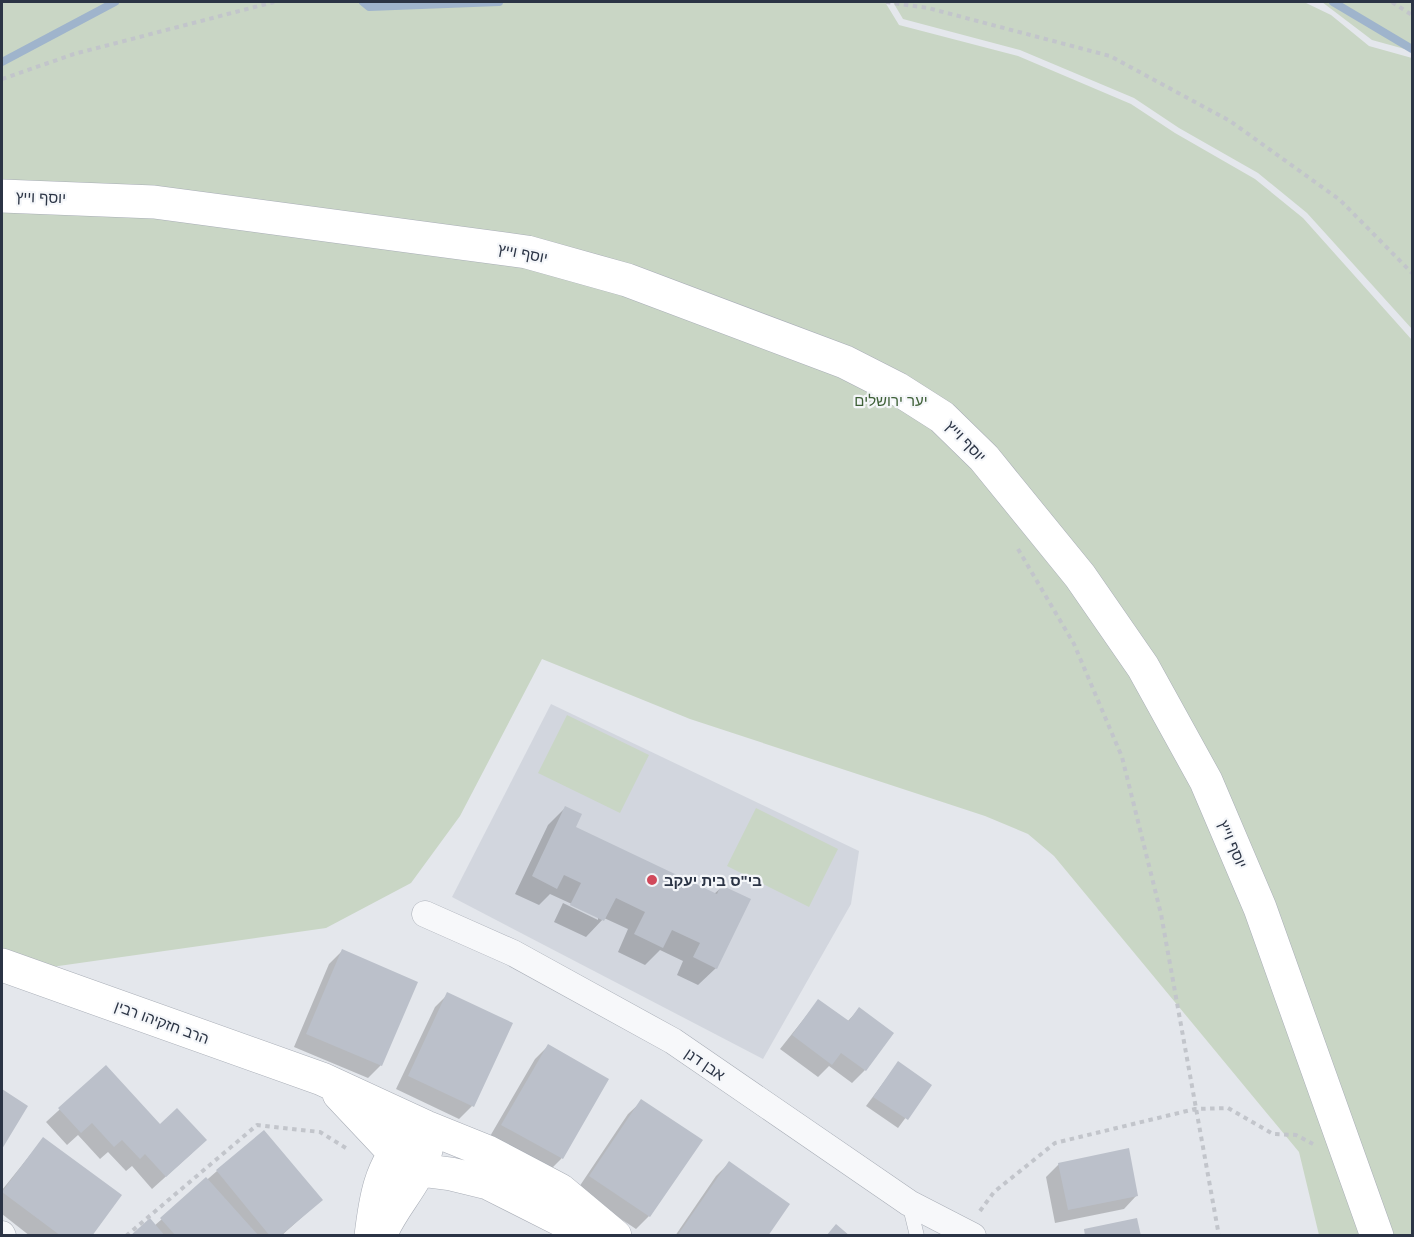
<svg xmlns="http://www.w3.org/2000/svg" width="1414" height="1237" font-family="Helvetica,Heebo,sans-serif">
	<rect width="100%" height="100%" fill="#e4e7ec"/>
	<path fill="#d2d6de" d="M551,704L859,851L851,904L763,1059L452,897Z"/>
	<path fill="#c9d6c5" d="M2,2H885L899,25L1018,56L1131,104L1175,133L1255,179L1303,218L1412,340V1235H1319L1299,1152L1054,856L1028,834L985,816L690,719L542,659L460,816L411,883L326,928L2,974Z
		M893,2H1304L1331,15L1369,46L1412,58V329L1307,213L1258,173L1179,128L1134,98L1020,50L903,19Z
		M1322,2H1412V51L1372,40Z
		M567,715L649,755L620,813L538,773Z
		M756,808L838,849L809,907L727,866Z"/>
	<path fill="#0003" d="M565,808L574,828L714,894L722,887L716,968L698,985L677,975L683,961L660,950L645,965L618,952L628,929L604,918L586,937L554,922L563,903L598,920V916L550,894L539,905L515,894L548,825Z
		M342,951L381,1065L368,1078L294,1047L329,964Z
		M448,994L472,1106L459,1119L396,1089L435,1007Z
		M818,1001L847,1022L859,1009L865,1070L852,1083L829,1066L818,1077L780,1049Z
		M548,1046L607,1079L561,1159L548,1172L489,1138L535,1059Z
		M898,1063L930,1085L898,1128L866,1106Z
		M106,1067L160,1126L192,1153L152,1189L132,1166L126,1171L108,1152L100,1159L78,1135L67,1145L46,1122Z
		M2,1091L26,1106L2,1147Z
		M642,1101L649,1216L636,1229L577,1190L628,1114Z
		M43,1139L90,1236H30L2,1214V1190Z
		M729,1163L766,1236H675L716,1176Z
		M1059,1164L1137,1195L1124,1209L1055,1223L1046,1177Z
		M217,1171L321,1200L281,1236H133L154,1226Z"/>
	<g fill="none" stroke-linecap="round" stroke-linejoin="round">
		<path stroke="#9fb4cc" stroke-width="8" d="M363,2L369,7L499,2
			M1333,2L1412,49
			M2,62L115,2"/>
	</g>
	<path fill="#bbc0ca" d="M565,806L582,814L576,827L717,894L721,885L751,899L717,969L693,957L700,943L672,930L663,948L634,934L645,912L616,898L604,921L570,905L581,883L564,875L557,889L532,876Z
		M342,949L418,982L382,1066L306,1034Z
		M447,992L513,1023L474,1107L408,1076Z
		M818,999L849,1021L859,1007L894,1033L866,1071L841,1053L832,1065L792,1035Z
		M548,1044L609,1079L563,1159L501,1125Z
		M898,1061L932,1085L908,1120L873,1097Z
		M106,1065L160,1124L177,1108L207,1140L166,1177L145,1154L140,1159L122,1140L114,1147L92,1123L81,1133L58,1108Z
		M2,1089L28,1106L2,1149Z
		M641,1099L703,1140L650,1217L589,1176Z
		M264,1130L323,1200L280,1236H270L216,1170Z
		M43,1137L122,1195L92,1236H61L2,1192Z
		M1129,1148L1138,1196L1068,1210L1058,1163Z
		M729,1161L790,1204L768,1236H677Z
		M206,1177L259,1236H176L160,1218Z
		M150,1218L165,1236H130Z
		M1137,1218L1141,1236H1085L1084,1229Z
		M836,1224L850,1236H826Z"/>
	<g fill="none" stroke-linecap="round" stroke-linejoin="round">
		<g stroke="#a9aeb7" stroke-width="15">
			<path id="lane" d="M909,1203L917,1236"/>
		</g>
		<g stroke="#a9aeb7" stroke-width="27">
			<path id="street" d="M425,914L513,953L673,1041L909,1203L973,1236
				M2,1234L3,1236"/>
		</g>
		<g stroke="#a9aeb7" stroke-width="34">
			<path id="secondary" d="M2,196L154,202L527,252L627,280L845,362L898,389L942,417L984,458L1080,576L1143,667L1206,781L1260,908L1377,1236
				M2,965L322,1079L426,1127L488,1152L560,1190L615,1236
				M339,1094L402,1161L420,1170L451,1174L488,1183L593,1236
				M371,1236C375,1202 380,1164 407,1140
				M380,1236C392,1205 419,1182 426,1150"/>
		</g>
		<path stroke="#c2c5cb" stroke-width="4" stroke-dasharray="4.5 4.5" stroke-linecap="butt" d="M886,2L928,8L1110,56L1230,121L1340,200L1412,273
			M1392,2L1412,15
			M2,79L74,54L274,2
			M1018,549L1074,644L1122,757L1161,914L1219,1236
			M980,1211L994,1192L1055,1143L1195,1109L1228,1108L1273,1134L1296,1135L1313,1144
			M126,1236L257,1125L320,1132L349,1150"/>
		<use href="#lane" stroke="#f7f8fa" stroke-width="14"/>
		<use href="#street" stroke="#f7f8fa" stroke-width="26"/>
		<use href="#secondary" stroke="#fff" stroke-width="33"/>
	</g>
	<circle fill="#d1495b" stroke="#f4f6f9" stroke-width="2" cx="652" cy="880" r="6"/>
	<g text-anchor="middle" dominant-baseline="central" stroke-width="4.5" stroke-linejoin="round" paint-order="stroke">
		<g font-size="15" fill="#2b3445" stroke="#f4f6f9">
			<text transform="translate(41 197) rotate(2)">יוסף וייץ</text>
			<text transform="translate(523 253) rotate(11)">יוסף וייץ</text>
			<text transform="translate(966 441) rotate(46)">יוסף וייץ</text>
			<text transform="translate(1233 844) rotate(67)">יוסף וייץ</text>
			<text transform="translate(162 1022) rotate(20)">הרב חזקיהו רבין</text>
			<text transform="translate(705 1064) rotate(34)">אבן דנן</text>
		</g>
		<g font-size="15" fill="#3f6138" stroke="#f4f6f9">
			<text x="891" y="400">יער ירושלים</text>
		</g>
		<g font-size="15" font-weight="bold" fill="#2b3445" stroke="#f4f6f9" text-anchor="start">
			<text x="664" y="880">בי"ס בית יעקב</text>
		</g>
	</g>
	<rect width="1414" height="1237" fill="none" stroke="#2b3445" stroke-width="6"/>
</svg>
